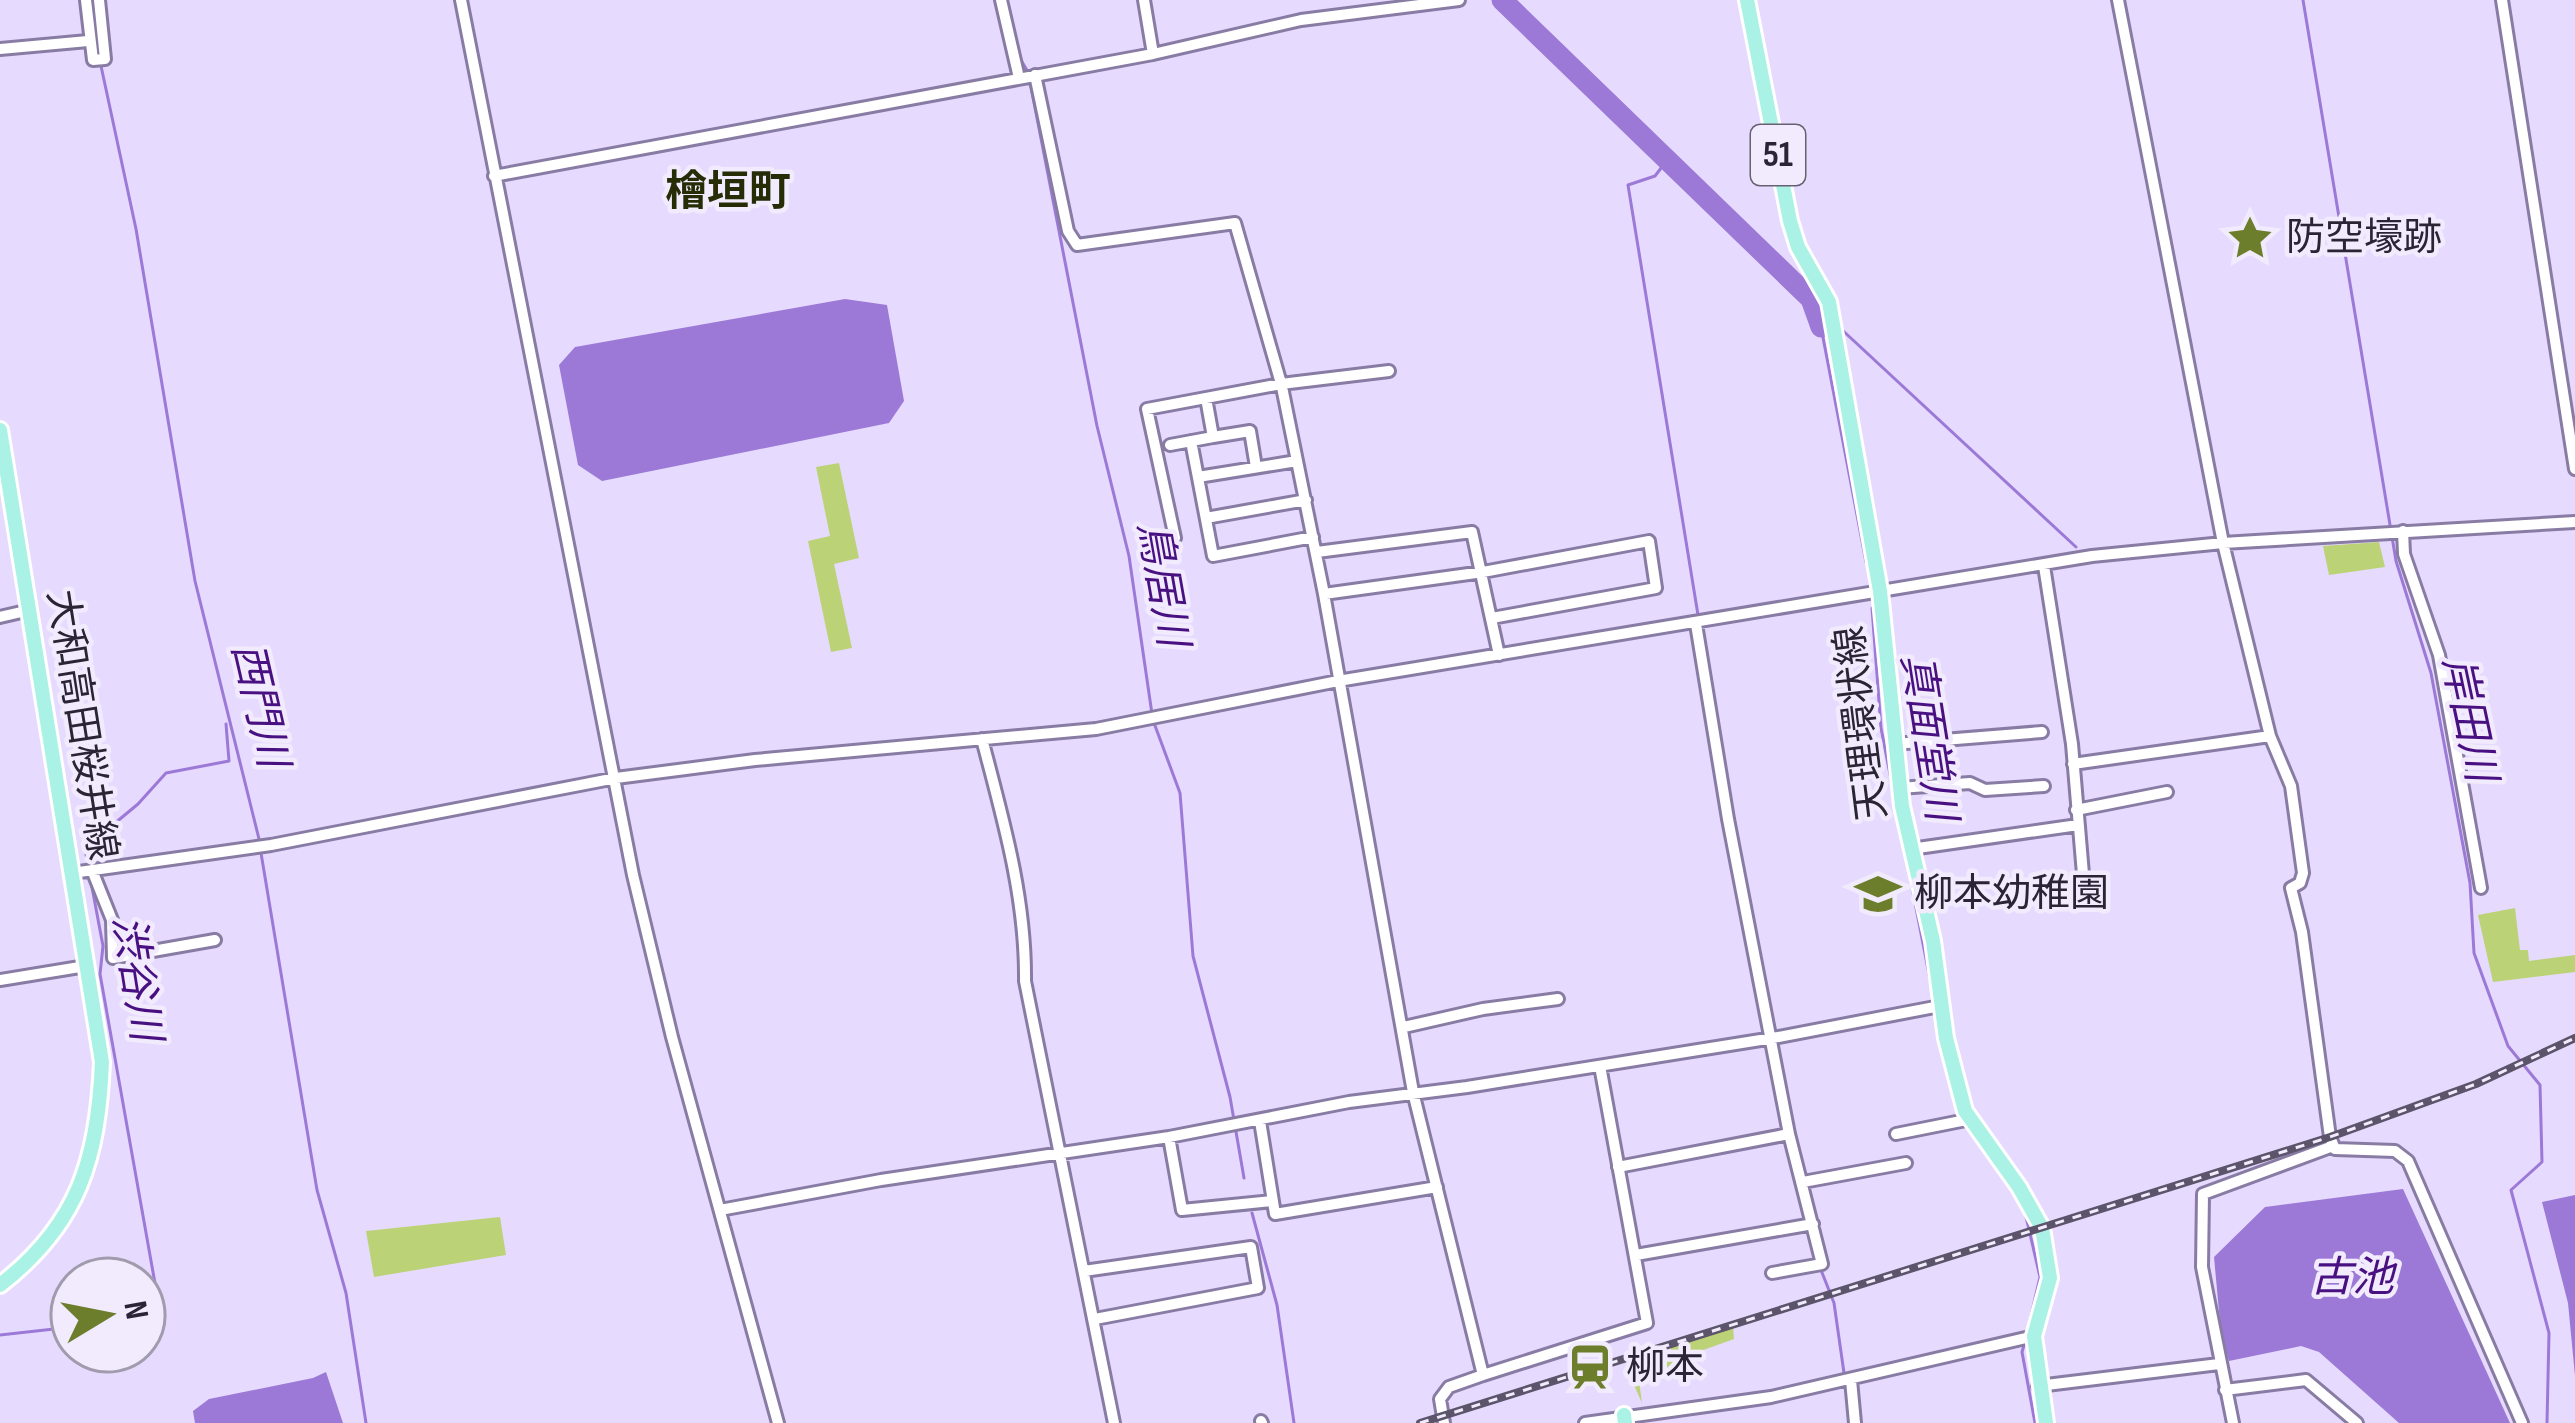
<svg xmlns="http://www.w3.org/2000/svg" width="2575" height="1423" font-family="'Sofia Sans Condensed','Noto Sans JP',sans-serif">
	<rect width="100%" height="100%" fill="#e6dbfe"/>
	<path fill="#bcd276" d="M839,463L859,558L834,564L852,648L831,652L808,541L830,536L816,467Z
		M2379,542L2385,567L2329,575L2323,546Z
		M2515,908L2520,950H2528L2529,961L2575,955V972L2493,982L2478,915Z
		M500,1217L506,1255L374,1277L366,1231Z
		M1733,1326L1734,1339L1681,1358L1659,1379L1657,1376L1639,1381L1642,1403L1630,1376L1652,1368L1649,1360L1672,1352L1670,1346Z"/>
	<path fill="#9c79d6" d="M845,299L887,305L904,401L889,423L602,481L578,465L559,365L575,347Z
		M2403,1189L2510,1423H2399L2319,1352L2301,1346L2229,1361L2221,1333L2214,1257L2265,1207Z
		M2575,1195V1376L2568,1303L2542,1202Z
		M326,1372L343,1423H195L193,1411L209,1399L313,1378Z"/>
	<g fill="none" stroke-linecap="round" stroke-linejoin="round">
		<path stroke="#9c79d6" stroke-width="3" d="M94,0L99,56
			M1007,0L1009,10
			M2303,0L2396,561L2431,673L2470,883L2474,953L2508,1046L2540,1085L2542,1162L2511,1190L2549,1333L2547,1423
			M1018,55L1028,72
			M101,66L136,229L195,581L260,843
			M1030,82L1097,426L1129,556L1152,714
			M1668,159L1655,176L1628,185L1698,615
			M1821,327L1866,562
			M1840,328L2076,547
			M1872,608L1881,728L1934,1000
			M1154,723L1180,793L1193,956L1230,1097L1244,1178
			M261,853L317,1190L346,1293L366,1423
			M88,867L85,848L138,804L166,773L229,761L226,724
			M91,882L103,946L100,974L161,1317L144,1319
			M1965,1125L2016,1195
			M2024,1208L2040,1277L2027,1333
			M1252,1213L1277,1305L1294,1423
			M1821,1270L1834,1303L1844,1373
			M0,1335L72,1327
			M2025,1342L2022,1352L2035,1423"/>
		<path stroke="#9c79d6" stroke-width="21" d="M1502,0L1811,299L1821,327"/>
		<g stroke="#897ca4" stroke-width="16">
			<path id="minor" d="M86,0L93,60L105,59L99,0
				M461,0L633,875L672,1037L778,1423
				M1001,0L1019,78
				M1144,0L1153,54
				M2118,0L2223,543L2270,736L2291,786L2303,873L2300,883L2291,888L2302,932L2330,1137L2335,1149L2395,1151L2408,1161L2522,1423
				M2502,0L2575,469
				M0,49L88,41
				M1035,75L1068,231L1077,245L1235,223L1282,387L1324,594L1413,1092L1483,1375L1449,1387L1440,1399L1444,1423
				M494,176L1153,54L1301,20L1459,0
				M1213,437L1250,431L1256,467
				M1191,441L1213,556L1313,537
				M1170,445L1213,437L1206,398
				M1198,477L1297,461
				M1206,518L1306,500
				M2403,531L2404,554L2439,655L2481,888
				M1175,538L1147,409L1281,384L1389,371
				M1317,552L1472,532L1499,655
				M2044,566L2072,744L2084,886
				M1324,594L1483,572L1649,541L1656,588L1492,618
				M0,617L30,610
				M1696,624L1728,819L1789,1134L1822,1264L1772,1273
				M982,739C1003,819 1026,898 1025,981L1114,1423
				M1894,744L2042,732
				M2073,764L2270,736
				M1899,788L1970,783L1985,790L2044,786
				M2076,810L2167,792
				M1911,849L2078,825
				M92,870L112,920L113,958L215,940
				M72,873L271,845L616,778L755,760L1096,729L1338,681L2092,556L2223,543L2575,522
				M0,980L86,966
				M1404,1027L1483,1009L1558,999
				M1260,1121L1275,1214L1437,1187
				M1896,1134L1971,1119
				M1169,1137L1182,1210L1273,1201
				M1618,1167L1789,1134
				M1803,1182L1906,1163
				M720,1210L881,1180L1169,1137L1349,1102L1467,1087L1773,1038L1940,1006
				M1636,1255L1813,1224
				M1084,1271L1251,1247L1258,1288L1095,1319
				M1483,1375L1647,1323L1600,1066
				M1851,1380L1855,1423
				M2038,1386L2219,1364
				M2225,1390L2306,1380L2357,1423
				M1261,1421L1262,1423
				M1585,1423L1771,1397L2034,1336
				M2233,1423L2202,1267L2203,1194L2333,1146"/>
		</g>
		<g stroke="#fff" stroke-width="20">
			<path id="major" d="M1747,0L1790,221L1798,247L1829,302L1880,591L1902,806L1933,941L1946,1038L1965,1111L2019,1187L2042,1228L2050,1278L2034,1336L2046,1423
				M0,430L102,1062C98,1158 79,1224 0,1285
				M1624,1415L1625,1423"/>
		</g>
		<use href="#minor" stroke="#fff" stroke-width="10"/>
		<use href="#major" stroke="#aaf2e5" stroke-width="14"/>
		<g stroke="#5c546a" stroke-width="8">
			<path id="rail" d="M1420,1423L2330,1137L2476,1084L2575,1038"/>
		</g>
		<use href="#rail" stroke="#f1ebfd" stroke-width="3" stroke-dasharray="9" stroke-linecap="butt"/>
	</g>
	<defs>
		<g id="sight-bare" transform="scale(3.6)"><path d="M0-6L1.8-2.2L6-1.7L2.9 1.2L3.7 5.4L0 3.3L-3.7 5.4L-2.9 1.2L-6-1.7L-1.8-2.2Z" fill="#6c7d2b" stroke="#f1ebfd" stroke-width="2.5" paint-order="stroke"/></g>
		<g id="school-bare" transform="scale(3.6)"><path d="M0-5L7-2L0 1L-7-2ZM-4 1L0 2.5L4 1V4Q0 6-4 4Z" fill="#6c7d2b" stroke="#f1ebfd" stroke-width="2.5" paint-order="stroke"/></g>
		<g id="station-bare" transform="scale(3.6)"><path d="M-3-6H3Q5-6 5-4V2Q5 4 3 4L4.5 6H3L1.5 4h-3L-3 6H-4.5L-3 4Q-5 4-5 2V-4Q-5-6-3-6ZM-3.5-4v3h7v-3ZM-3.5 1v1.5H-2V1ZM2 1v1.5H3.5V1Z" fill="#6c7d2b" stroke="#f1ebfd" stroke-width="2.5" paint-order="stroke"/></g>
	</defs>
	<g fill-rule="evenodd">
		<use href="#sight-bare" x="2250" y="238"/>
		<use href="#school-bare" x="1878" y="894"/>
		<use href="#station-bare" x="1590" y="1367"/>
	</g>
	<g text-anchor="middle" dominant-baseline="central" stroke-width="9" stroke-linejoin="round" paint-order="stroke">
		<rect fill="#f1ebfd" stroke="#666071" stroke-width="3" x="1751" y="125" width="54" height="60" rx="9"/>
		<g font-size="36" font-weight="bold" fill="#2a2435">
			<text x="1778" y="155">51</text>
		</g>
		<g font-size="39" fill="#2a2435" stroke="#f1ebfd" text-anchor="start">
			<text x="2286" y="238">防空壕跡</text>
			<text x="1914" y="894">柳本幼稚園</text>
			<text x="1626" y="1367">柳本</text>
		</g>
		<g font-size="39" fill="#2a2435" stroke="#f1ebfd">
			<text transform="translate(1862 723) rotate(-97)">天理環状線</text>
			<text transform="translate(81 725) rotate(81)">大和高田桜井線</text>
		</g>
		<g font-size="42" font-weight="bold" fill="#262d06" stroke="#f1ebfd">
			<text x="728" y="192">檜垣町</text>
		</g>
		<g font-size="42" font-style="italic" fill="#491082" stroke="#f1ebfd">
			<text transform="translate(1162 584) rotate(80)">鳥居川</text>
			<text transform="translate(259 705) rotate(77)">西門川</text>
			<text transform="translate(2468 719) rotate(78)">岸田川</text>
			<text transform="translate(1928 737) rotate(81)">真面堂川</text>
			<text transform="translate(136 978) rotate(81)">渋谷川</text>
			<text x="2352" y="1278">古池</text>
		</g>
	</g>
	<g transform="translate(108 1315) rotate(80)"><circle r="57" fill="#f1ebfd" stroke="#a19bad" stroke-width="3"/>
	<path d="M0-9L21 45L0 30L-21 45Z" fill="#6c7d2b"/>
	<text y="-18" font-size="33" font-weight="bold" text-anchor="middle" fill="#2a2435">N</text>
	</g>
</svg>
